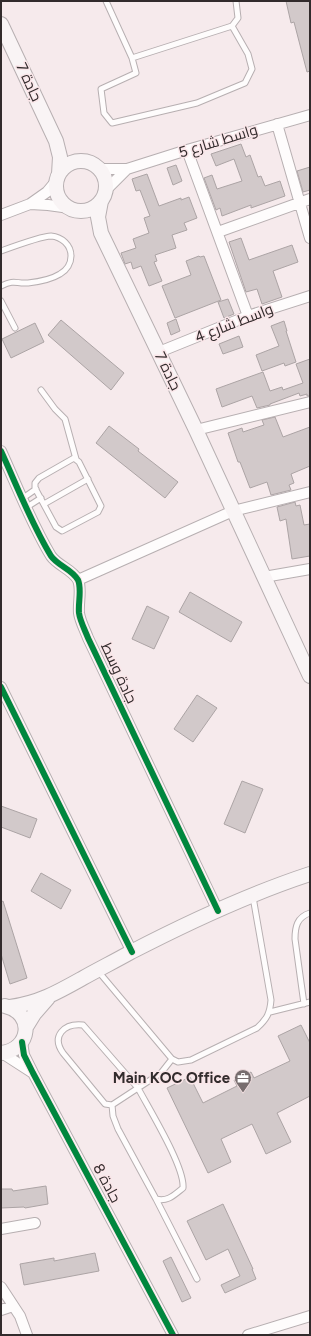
<svg xmlns="http://www.w3.org/2000/svg" width="311" height="1336" font-family="Figtree,Cairo,sans-serif">
	<rect width="100%" height="100%" fill="#f6eaec"/>
	<path fill="#d2c9ca" stroke="#aca4a5" d="M286,1H310V71L307,72L294,22L291,23Z
		M241,144L246,157L250,155L258,177L261,176L265,186L280,181L285,196L251,208V205L222,216L220,208L216,210L204,178L212,175L217,189L242,181L234,159L216,166L211,154Z
		M176,165L182,181L173,185L167,168Z
		M310,167V190L303,192L297,171Z
		M147,174L159,206L181,198V200L189,197L197,218L184,223L187,230L172,235L176,248L155,255L157,261L154,262L162,281L149,286L141,266L133,269L131,262L125,264L121,253L136,248L133,239L149,233L144,218L150,216L140,190L136,191L132,179Z
		M241,238L249,260L292,245L298,262L273,271L282,297L262,304L257,289L246,292L229,242Z
		M199,256L200,257L204,256L221,300L175,318L162,286L191,275L186,261Z
		M228,299L234,314L224,318L218,302Z
		M176,319L180,331L171,335L167,323Z
		M61,320L124,373L111,390L48,335Z
		M284,321L287,331H286L296,362L285,366L284,363L262,371L256,355L279,346L271,326Z
		M35,323L44,342L11,358L2,339Z
		M239,336L243,347L223,354L219,344Z
		M310,359V396H307V394L300,396L299,393L270,404V405L257,408L252,396L222,407L216,389L263,372L270,391L282,387L283,390L303,383L296,364Z
		M275,417L283,437L310,427V466L291,474L294,483L289,485L291,490L271,495L267,482L250,488L240,462H238L228,433L242,428L243,432L264,425L262,420Z
		M109,426L139,449L138,451L178,482L165,498L96,443Z
		M295,502L296,506L300,505L304,525L310,524V556L292,559L286,519L280,521L277,507Z
		M190,592L242,622L231,642L179,612Z
		M147,606L169,617L154,649L132,639Z
		M197,695L217,708L193,742L174,729Z
		M242,781L263,789L245,833L224,824Z
		M1,806L37,819L30,838L1,827Z
		M41,873L71,890L61,909L31,891Z
		M3,901L27,978L10,984L1,954V902Z
		M301,1025L310,1043V1096L277,1113L291,1142L266,1154L252,1124L221,1139L231,1162L208,1173L167,1088L190,1077L203,1103L237,1086L234,1080L251,1072L254,1078L290,1061L278,1036Z
		M46,1186L48,1204L25,1208L24,1207L1,1208V1189H12L13,1191Z
		M223,1204L253,1269H252L256,1279L225,1293L221,1285L240,1276L228,1249L206,1260L187,1221Z
		M95,1253L99,1271L24,1285L20,1264L54,1258V1261Z
		M171,1257L191,1298L182,1302L163,1261Z"/>
	<g fill="none" stroke-linecap="round" stroke-linejoin="round">
		<g stroke="#b7afb1" stroke-width="7">
			<path id="lane" d="M106,1L132,58L136,73L101,89L104,113L112,123L197,103L245,83L252,69L248,54L232,26
				M132,58L232,26L238,18L236,1
				M1,251C12,247 42,236 51,236C62,237 71,245 71,256C71,263 67,270 60,274C52,279 37,282 28,283C15,284 16,279 1,286
				M1,301L15,328
				M41,390L55,409L65,419L76,459
				M74,458L79,462L101,506L98,512L62,531L56,527L35,488V483L39,478Z
				M23,498L36,489
				M44,504L88,479
				M27,507L41,498
				M98,971L172,1059L178,1062L191,1060L257,1028C267,1019 270,1013 271,1000L253,897
				M304,1004L295,939C295,927 297,917 310,913
				M270,1012L310,1002
				M112,1105L113,1116L118,1129L156,1199C168,1202 174,1195 183,1188C185,1167 149,1109 138,1088L112,1105L105,1104L63,1053C51,1036 64,1023 83,1025L138,1088L161,1073L172,1059
				M156,1199L197,1279"/>
		</g>
		<g stroke="#b7afb1" stroke-width="12">
			<path id="street" d="M277,124L310,238
				M187,150L248,316
				M99,169H127L187,150L310,115
				M106,190L127,169
				M30,204L48,205L70,208
				M1,215L30,204L47,192L57,180
				M218,232L310,199
				M159,352L248,316L310,296
				M196,430L310,402
				M1,451C17,486 31,523 51,556C58,566 72,569 78,580C82,589 78,602 79,613C80,621 85,630 88,638L218,911
				M264,577L310,569
				M78,580L233,511L310,492
				M1,687L132,952
				M22,1042L24,1055L33,1073L173,1335
				M2,1053L33,1073
				M1,1229L35,1223
				M1,1287L20,1316L27,1335
				M1,1310L13,1306
				M248,1335L310,1316"/>
		</g>
		<g stroke="#b7afb1" stroke-width="16">
			<path id="secondary" d="M1,24L56,141L60,157L59,174
				M56 186a25 25 0 1 1 50 0a25 25 0 1 1-50 0Z
				M101,201L98,217L101,233L196,430L310,676
				M10,1007C39,1003 58,992 83,978C99,969 115,961 131,952C189,922 249,894 310,874
				M26,1027L34,1014L48,998
				M1,1053C31,1050 35,1013 5,1006"/>
		</g>
		<use href="#lane" stroke="#fefcfc" stroke-width="5"/>
		<use href="#street" stroke="#fefcfc" stroke-width="10"/>
		<use href="#secondary" stroke="#f9f4f5" stroke-width="14"/>
		<g stroke="#fae6e9" stroke-width="8">
			<path id="cycleway" d="M1,451C17,486 31,523 51,556C58,566 72,569 78,580C82,589 78,602 79,613C80,621 85,630 88,638L218,911
				M1,687L132,952
				M22,1042L24,1055L33,1073L173,1335"/>
		</g>
		<use href="#cycleway" stroke="#00873e" stroke-width="6"/>
	</g>
	<defs>
		<g id="office-pin" transform="scale(0.9)"><path d="M0 17L-7.5 6A9.5 9.5 0 1 1 7.5 6Z" fill="#776e6f" stroke="#fae6e9"/><path d="M-6-3h4V-5.5h4V-3h4V5H-6ZM-1-4.5V-3h2v-1.5ZM-6 0V1H6V0Z" fill="#fff"/></g>
	</defs>
	<g fill-rule="evenodd">
		<use href="#office-pin" x="243" y="1078"/>
	</g>
	<g text-anchor="middle" dominant-baseline="central" stroke-width="3" stroke-linejoin="round" paint-order="stroke">
		<g font-size="15" fill="#322b2c" stroke="#fae6e9">
			<text transform="translate(29 82) rotate(65)">جادة 7</text>
			<text transform="translate(218 141) rotate(-17)">واسط شارع 5</text>
			<text transform="translate(234 323) rotate(-21)">واسط شارع 4</text>
			<text transform="translate(168 371) rotate(64)">جادة 7</text>
			<text transform="translate(119 673) rotate(65)">جادة وسط</text>
			<text transform="translate(107 1183) rotate(62)">جادة 8</text>
		</g>
		<g font-size="15" font-weight="bold" fill="#322b2c" stroke="#fae6e9" text-anchor="end">
			<text x="230" y="1078">Main KOC Office</text>
		</g>
	</g>
	<rect width="311" height="1336" fill="none" stroke="#322b2c" stroke-width="4"/>
</svg>
